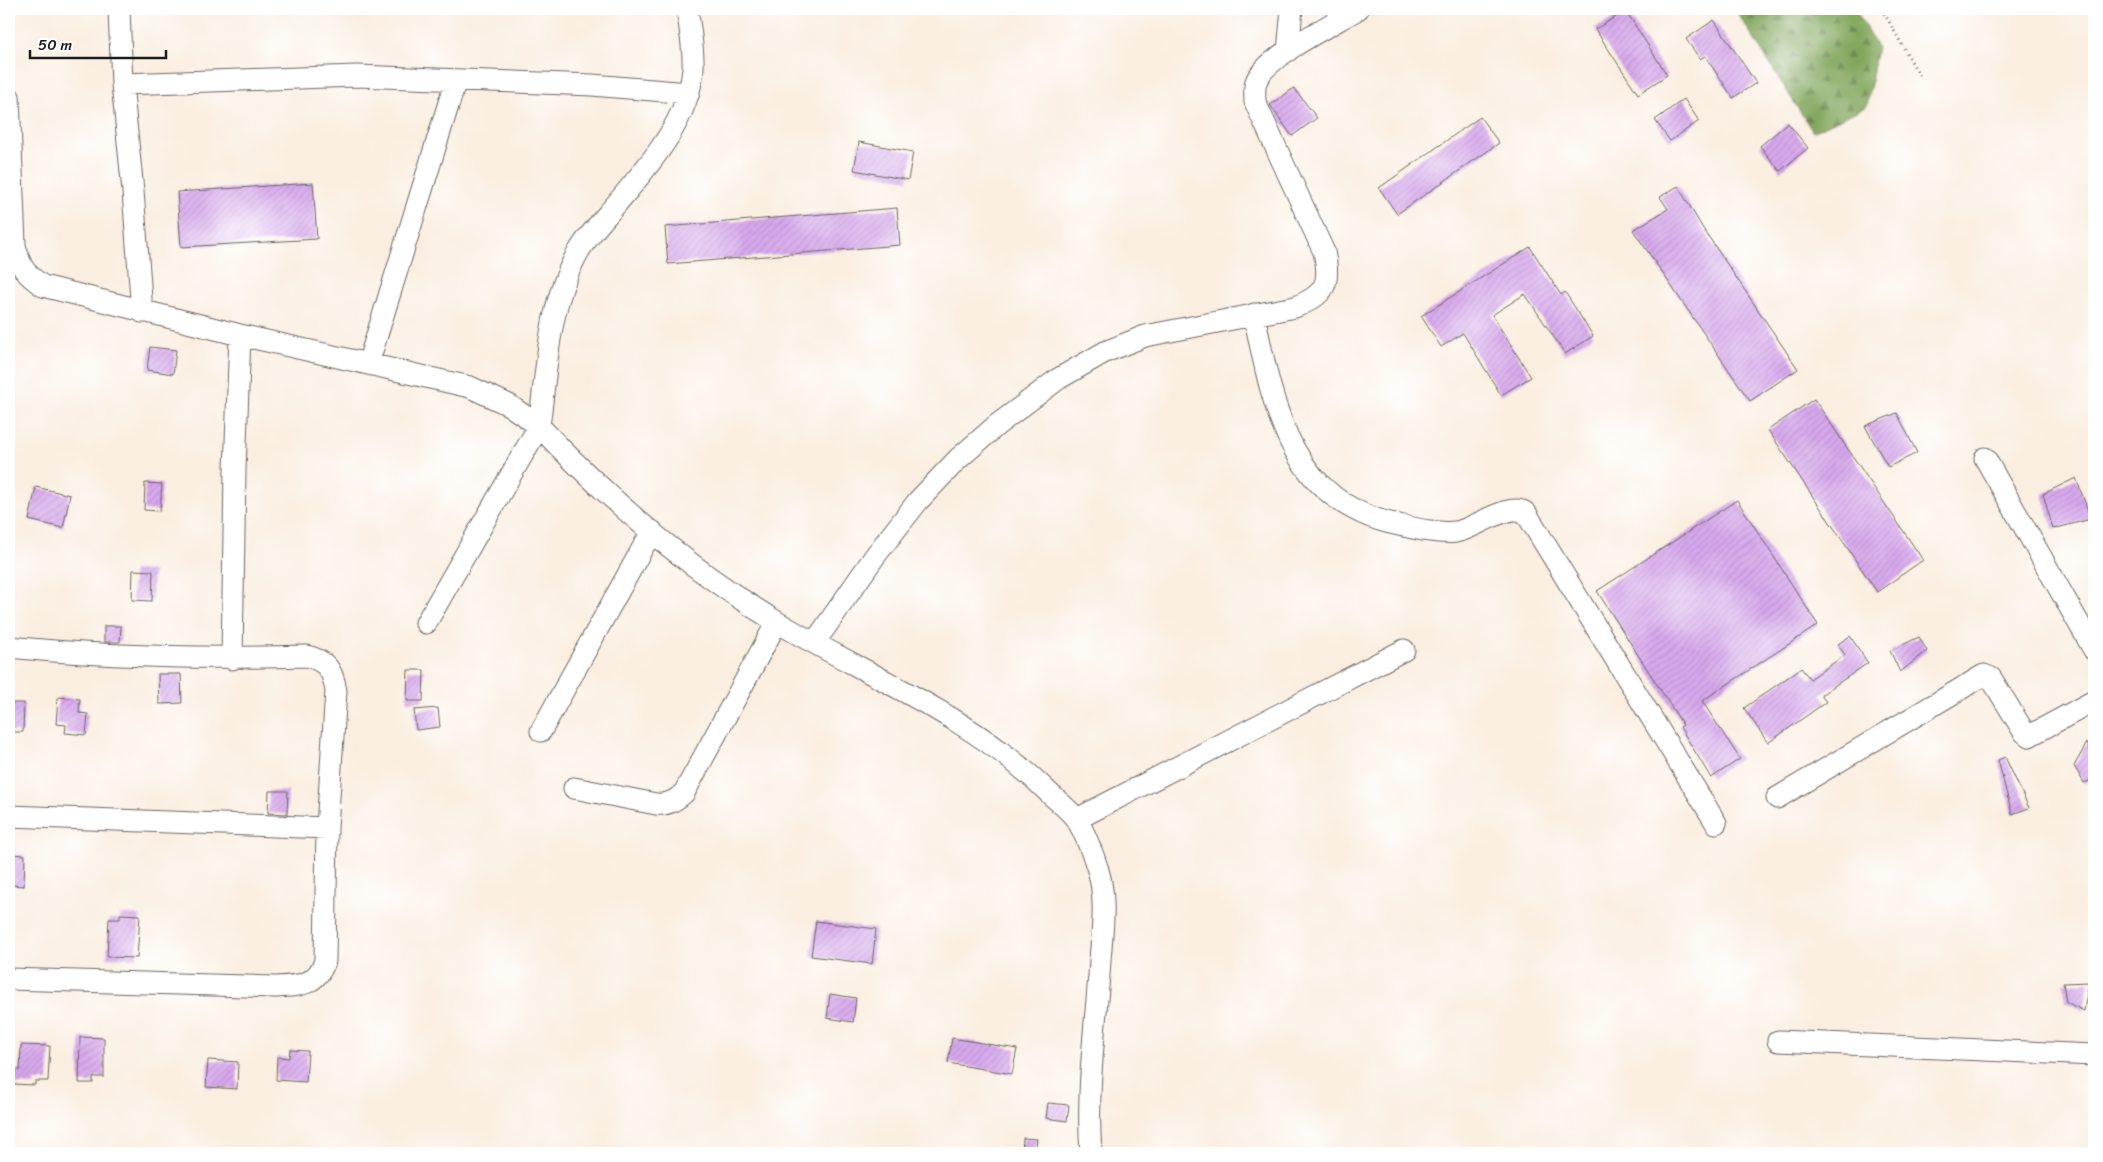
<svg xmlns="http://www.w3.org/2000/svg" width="2103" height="1162" font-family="Sriracha,sans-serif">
	<defs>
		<pattern id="forest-firs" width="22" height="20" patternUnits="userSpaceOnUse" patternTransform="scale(1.25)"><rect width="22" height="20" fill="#81a65c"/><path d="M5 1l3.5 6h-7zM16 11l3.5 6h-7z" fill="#69864b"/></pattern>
		<pattern id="building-hatch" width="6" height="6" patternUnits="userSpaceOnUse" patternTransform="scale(1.25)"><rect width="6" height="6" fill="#d7a8ed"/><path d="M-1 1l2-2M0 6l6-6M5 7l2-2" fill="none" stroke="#b890cb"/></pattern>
	</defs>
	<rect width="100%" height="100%" fill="#fff"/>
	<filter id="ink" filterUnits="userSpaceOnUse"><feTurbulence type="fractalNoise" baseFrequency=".02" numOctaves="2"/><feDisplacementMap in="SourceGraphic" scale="10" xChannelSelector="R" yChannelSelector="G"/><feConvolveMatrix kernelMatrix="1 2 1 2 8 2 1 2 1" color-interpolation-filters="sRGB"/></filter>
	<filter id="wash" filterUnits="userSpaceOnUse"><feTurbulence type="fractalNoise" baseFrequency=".0096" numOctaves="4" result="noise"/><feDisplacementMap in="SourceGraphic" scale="20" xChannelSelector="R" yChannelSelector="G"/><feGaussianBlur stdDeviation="1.12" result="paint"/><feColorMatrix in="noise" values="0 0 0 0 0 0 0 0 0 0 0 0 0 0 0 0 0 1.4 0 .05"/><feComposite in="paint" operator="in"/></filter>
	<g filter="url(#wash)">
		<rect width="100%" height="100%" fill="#faeee0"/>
		<path fill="url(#forest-firs)" stroke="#4e613c" d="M1735,9H1855L1877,47L1867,106L1813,132Z"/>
		<g id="blocks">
			<path fill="url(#building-hatch)" d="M1626,11L1667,75L1638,94L1595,29Z
				M1714,20L1756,83L1733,98L1705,56L1700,59L1686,39Z
				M1294,88L1317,118L1292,136L1270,105Z
				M1684,99L1699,121L1670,141L1655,120Z
				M1480,117L1499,143L1397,214L1379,188Z
				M1788,123L1808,148L1780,171L1760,146Z
				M859,142L913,152L908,180L854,170Z
				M313,183L317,239L181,247L177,192Z
				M1678,186L1702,227L1798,369L1750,401L1633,230L1668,209L1660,197Z
				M897,208L900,245L668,264L665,227Z
				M1530,247L1561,295L1565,292L1593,336L1565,354L1525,294L1492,315L1531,377L1501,395L1463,333L1441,347L1421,316Z
				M150,347L176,350L173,374L147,370Z
				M1814,399L1923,560L1877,592L1768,430Z
				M1897,413L1917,453L1888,467L1865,426Z
				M2076,478L2091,519L2053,529L2043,494Z
				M145,483L162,484L160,511L144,510Z
				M36,487L70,495L63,528L29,520Z
				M1737,500L1818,625L1702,701L1740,759L1711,778L1680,727L1683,725L1597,591Z
				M133,570L153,571L152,601L132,600Z
				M104,626H121L120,642H104Z
				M1850,636L1868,663L1821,695L1826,702L1768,743L1744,708L1801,668L1810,679L1845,655L1838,644Z
				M1919,637L1927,651L1900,672L1890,651Z
				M408,670H424L423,701H407Z
				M158,674H181L182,703L159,704Z
				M58,697L80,699L79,713L88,714L86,735L65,733L66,725L56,724Z
				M9,703H24L23,732H9Z
				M438,708L440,727L416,730L414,710Z
				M2087,743L2094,762V779L2084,783L2074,766Z
				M2005,757L2029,808L2012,814L1998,760Z
				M269,791H288L287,814L268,813Z
				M9,854L25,855L24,886L9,885Z
				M120,914L140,915L137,958L107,957L109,919H120Z
				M816,921L876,929L872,964L811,956Z
				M2089,982L2084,1011L2066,1002L2063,983Z
				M830,994L856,998L853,1022L827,1018Z
				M80,1037L104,1038V1077H93V1083H79Z
				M952,1038L1017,1049L1012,1074L948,1063Z
				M21,1045L50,1046L48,1081H35V1085L12,1084L13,1070H20Z
				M290,1050L308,1051L306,1082L276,1080L277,1057L289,1058Z
				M208,1060L238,1062L237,1089L206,1087Z
				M1048,1103L1069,1105L1067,1121L1046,1118Z
				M1023,1138L1037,1139L1035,1153H1022Z"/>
		</g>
	</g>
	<g filter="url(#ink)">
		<use href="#blocks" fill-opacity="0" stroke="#6a6661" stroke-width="1"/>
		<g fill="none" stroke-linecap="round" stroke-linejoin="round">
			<g stroke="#6a6661" stroke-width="23">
				<path id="street" d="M119,9L122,84
					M687,9C690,28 694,50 693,69C688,124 646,168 613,208C600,223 585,239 576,256C548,307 547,369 539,426C609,500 689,569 777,622C868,676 971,716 1047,791C1056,800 1069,809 1076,819C1084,830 1094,857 1098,870C1107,900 1102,931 1100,961C1096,1025 1086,1089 1091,1153
					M1288,51L1292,9
					M9,97L15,245C20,267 24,273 43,286L240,335L235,470L232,659
					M142,312L133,191L122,84L357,76L592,85L689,93
					M1254,314C1273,408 1290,503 1399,525C1417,529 1438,534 1456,532C1475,529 1509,501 1526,513L1716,823
					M240,335L470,387L509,405L539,426L426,623
					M368,364L456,80
					M1985,458L2094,650
					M815,642L875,556L918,501L958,459L997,425L1058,379L1105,352L1145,336L1295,307C1326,295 1331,283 1324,252L1255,102C1255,93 1253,84 1259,76C1274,53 1333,24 1358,9
					M9,647C108,657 207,659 307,656C327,661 333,671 336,691L327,828L325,961C316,986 299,986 275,987L9,979
					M541,731L652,531
					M574,788L656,804C668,805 675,801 684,793L777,622
					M1777,798L1984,675L1991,678L2024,732L2029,736L2094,701
					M9,816L327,828
					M1077,819L1404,650
					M1778,1041L2094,1055"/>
			</g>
			<path stroke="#6a6661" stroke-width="3" stroke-dasharray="1 4" stroke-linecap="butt" d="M1882,9L1919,75"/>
			<use href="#street" stroke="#fff" stroke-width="21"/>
		</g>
	</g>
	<rect width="2103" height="1162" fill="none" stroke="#fff" stroke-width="30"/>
	<path d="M30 50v8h136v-8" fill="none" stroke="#1c1c1c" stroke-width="2.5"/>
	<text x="38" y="50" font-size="15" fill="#1c1c1c" stroke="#ffffff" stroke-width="4" paint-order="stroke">50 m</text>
</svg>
